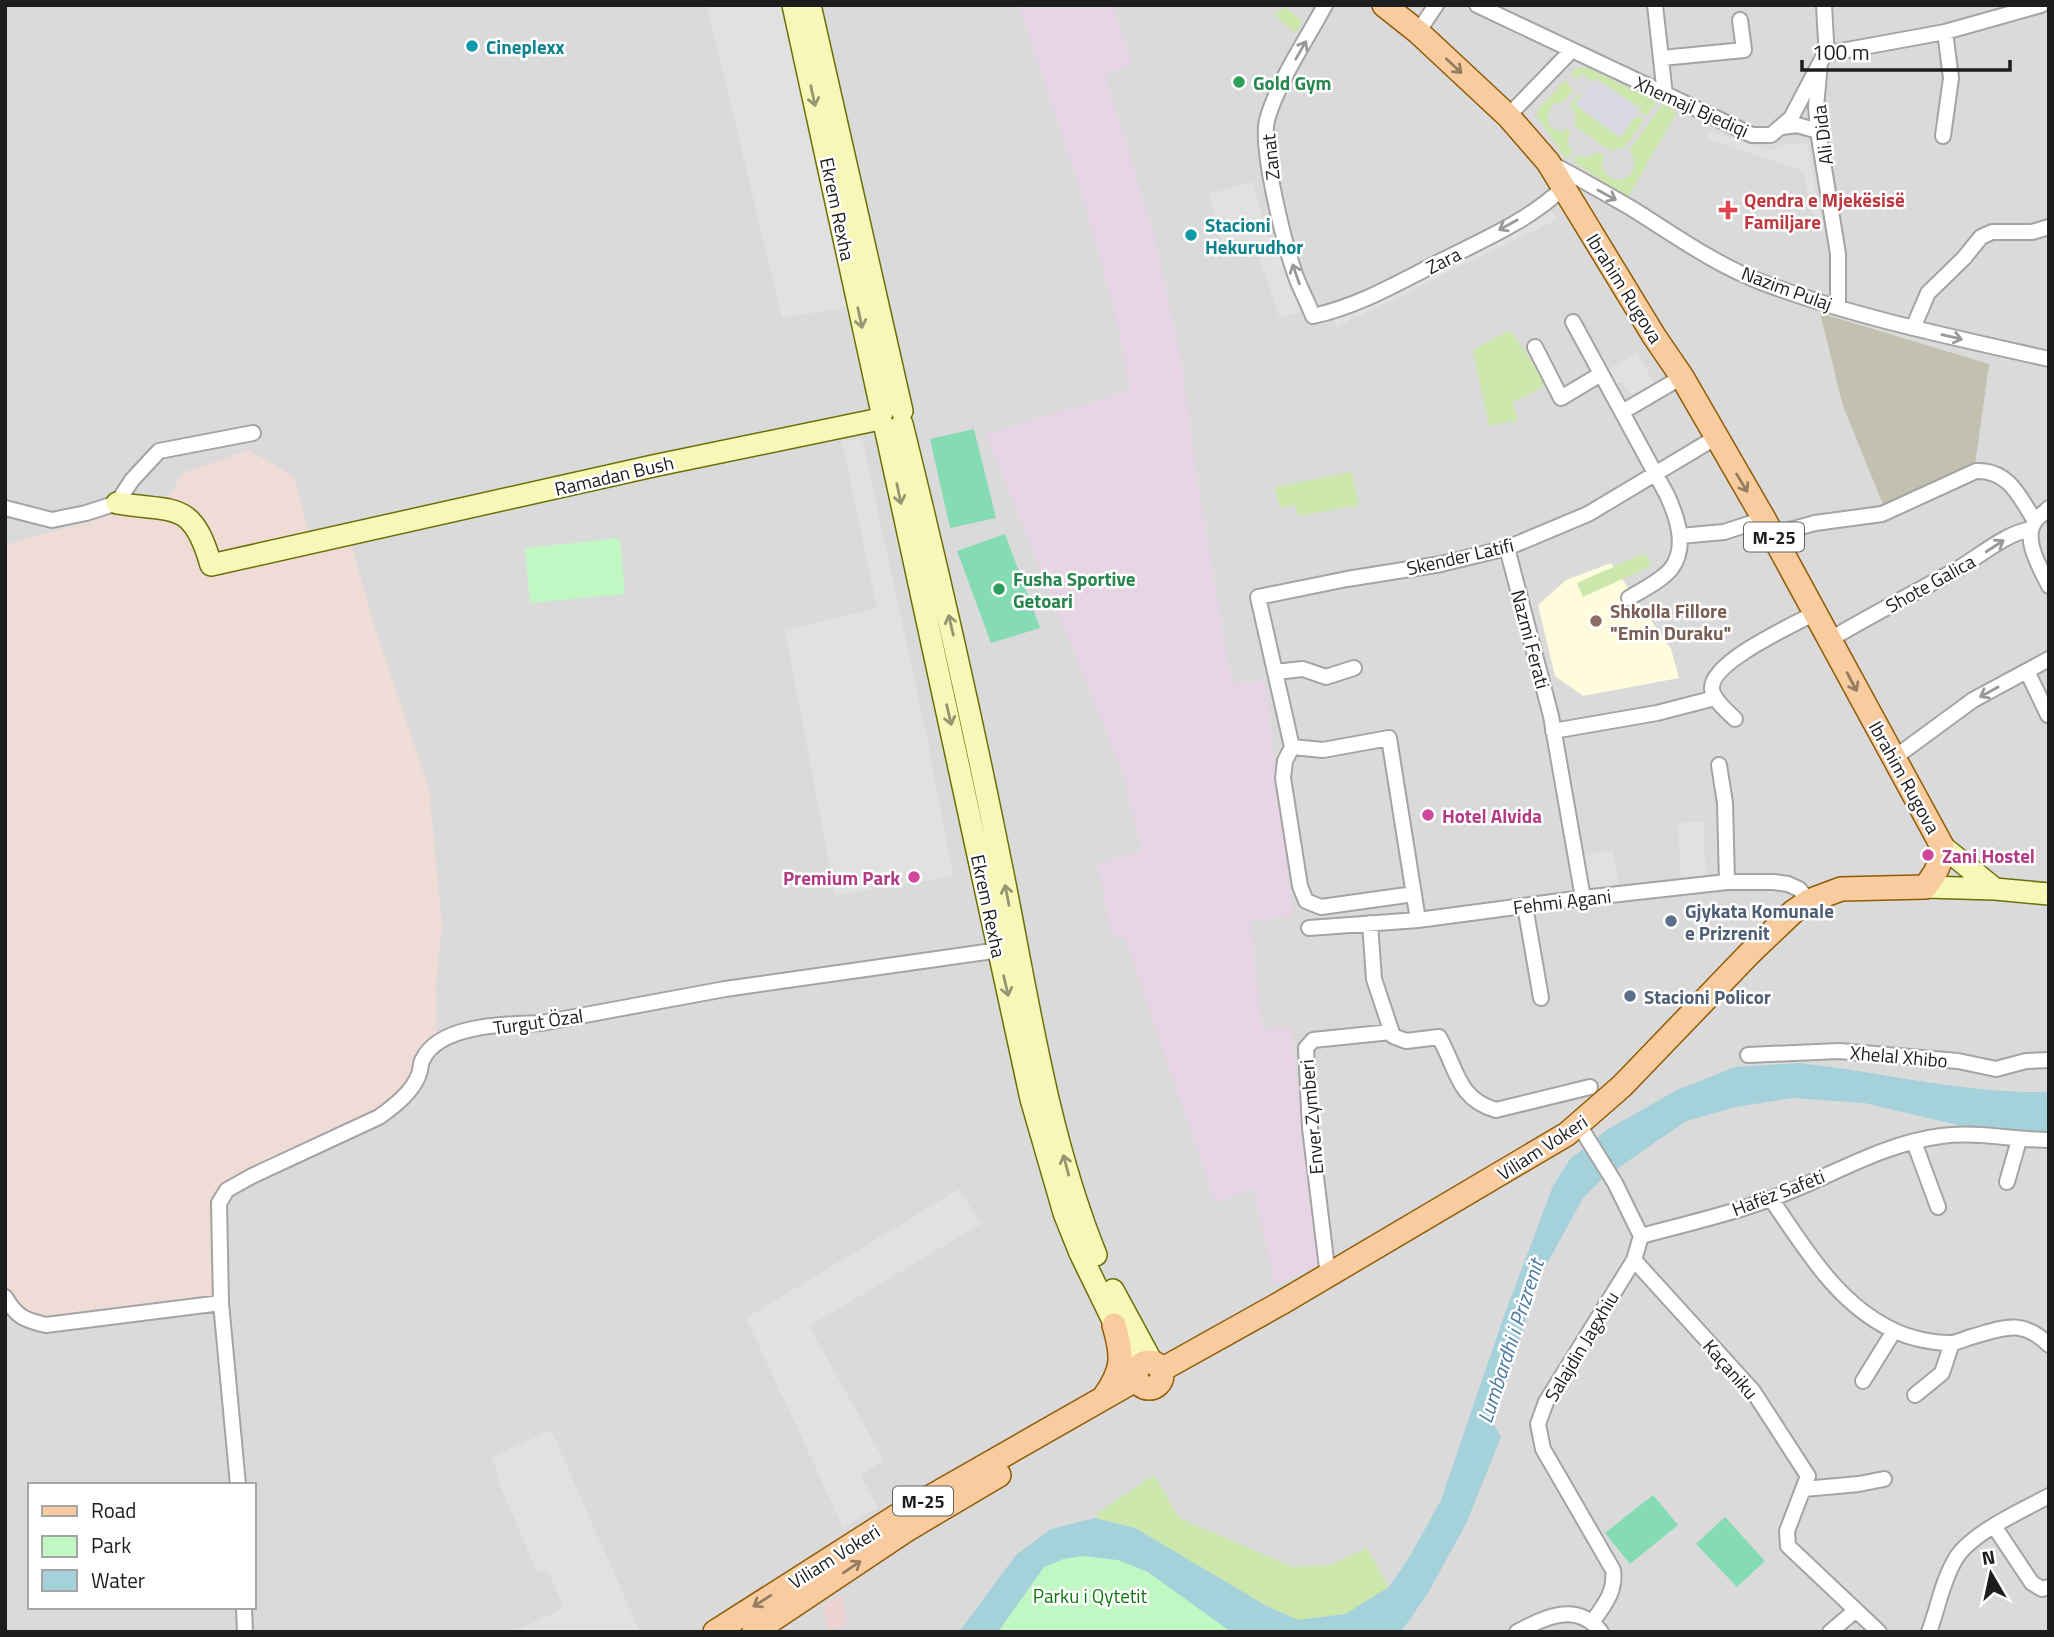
<svg xmlns="http://www.w3.org/2000/svg" width="2054" height="1637" font-family="'Titillium Web',sans-serif">
	<rect width="100%" height="100%" fill="#eeeae3"/>
	<path fill="#dbdada" fill-rule="evenodd" d="M5,5H2049V1632H5ZM30,1485H254V1607H30Z"/>
	<path fill="#efd3d3" d="M842,1595L847,1625L828,1632L823,1605Z"/>
	<path fill="#e7d5e5" d="M1018,5H1112L1133,64L1105,75L1153,231L1180,353L1197,479L1232,684L1265,681L1293,915L1250,922L1262,1029L1291,1027L1319,1264L1275,1286L1254,1189L1215,1203L1125,937H1112L1098,863L1142,852L1124,776L986,434L1130,391L1115,311L1079,184Z"/>
	<path fill="#fefcdd" d="M1611,563L1671,649L1679,678L1583,696L1555,676L1538,605L1566,580Z"/>
	<path fill="#f0dcd7" d="M249,450L295,478L311,543L349,535L371,616L429,789L442,926L436,984L437,1042L394,1106L227,1190L221,1303L46,1325L5,1297V545L140,507L169,496L183,473Z"/>
	<path fill="#c2c1af" d="M1820,313L1989,364L1975,465L1884,507L1843,406Z"/>
	<path fill="#cbe7ab" d="M1285,7L1302,21L1296,33L1274,15Z
		M1583,67L1588,68L1657,102L1647,115L1639,112L1642,109L1596,78L1592,81L1582,74L1577,79L1570,74L1576,68Z
		M1565,80L1573,91L1564,101L1553,104C1542,117 1549,137 1568,129L1570,132L1567,144L1572,153L1566,159L1535,113Z
		M1580,93L1582,94L1575,105L1620,138L1637,116L1644,120L1624,148L1609,150L1574,125L1576,114L1570,105Z
		M1663,104L1677,112L1628,197L1572,161L1576,156L1587,157L1598,152L1604,156L1602,166C1613,195 1647,173 1629,150Z
		M1510,330L1547,385L1512,403L1518,420L1489,426L1473,350Z
		M1352,472L1359,505L1298,516L1295,505L1280,508L1275,487Z
		M1645,553L1651,566L1583,597L1577,583Z
		M1154,1475L1179,1518L1293,1567L1330,1565L1367,1548L1389,1587L1345,1614L1298,1620L1265,1605L1135,1528L1095,1518L1100,1511Z"/>
	<path fill="#c1f7c3" d="M620,538L625,594L530,603L525,548Z
		M1083,1556C1095,1557 1109,1557 1121,1561C1162,1575 1198,1605 1231,1632H998L1044,1567L1063,1559Z"/>
	<path fill="#84dbb4" d="M974,429L996,518L950,528L930,439Z
		M1005,534L1040,628L991,643L957,551Z
		M1653,1495L1678,1525L1630,1564L1605,1533Z
		M1725,1517L1765,1561L1737,1587L1696,1544Z"/>
	<path fill="#e1e1e1" d="M707,5H781L850,307L782,318Z
		M1711,130L1769,151L1789,143L1807,144L1821,219L1814,220L1803,171L1705,138Z
		M1253,182L1269,241L1225,253L1209,194Z
		M1551,210L1556,220L1336,327L1333,317Z
		M1278,247L1300,312L1280,318L1259,259Z
		M1637,353L1655,384L1632,397L1622,381L1612,386L1604,372Z
		M862,438L926,733L953,876L835,895L785,630L877,608L842,442Z
		M1703,822L1706,877L1681,879L1678,823Z
		M1613,850L1619,891L1585,896L1579,855Z
		M959,1189L981,1224L809,1326L884,1460L860,1475L878,1507L843,1527L746,1318Z
		M551,1430L640,1632H512L564,1608L547,1569L538,1573L498,1481L500,1479L491,1457Z"/>
	<path fill="#d8d8e4" d="M1595,81L1639,110L1620,135L1577,104Z"/>
	<path fill="#a5d1da" d="M1799,1063C1882,1072 1965,1094 2049,1092V1133H1992L1864,1103L1792,1098L1736,1107L1686,1121L1601,1180L1583,1198L1537,1282L1511,1371L1492,1421L1501,1437L1466,1524L1428,1593L1401,1632H1231L1148,1572L1118,1560L1083,1556L1063,1559L1044,1567L998,1632H959L1016,1555L1051,1529L1095,1518L1135,1528L1265,1605L1298,1620L1345,1614L1389,1587L1410,1556L1441,1500L1505,1313L1553,1186L1570,1159L1608,1129L1677,1090L1735,1067Z"/>
	<g fill="none" stroke-linecap="round" stroke-linejoin="round">
		<g stroke="#a4a4a4" stroke-width="18">
			<path id="street" d="M1325,5C1306,41 1278,81 1267,120C1260,149 1285,246 1296,277C1301,290 1308,303 1313,316C1359,306 1400,282 1441,261C1483,240 1530,220 1564,187
				M1477,5L1752,135H1771L1791,118L1820,63
				M1655,5L1665,95
				M1824,5L1826,41L1825,54L1820,63L1816,107L1818,131L1838,254V307
				M1418,32L1436,5
				M1825,54L1945,32L2041,5
				M1662,58L1744,50L1740,20
				M1508,116L1572,50
				M1782,127L1797,125L1818,131
				M1943,136L1951,78L1945,32
				M1552,164C1579,178 1605,193 1631,208C1673,234 1714,264 1761,282C1853,317 1952,337 2049,359
				M1573,322L1667,495C1677,517 1688,547 1671,569C1661,581 1642,590 1629,598
				M1913,328L1928,293L1964,258L1981,237L1992,232H2032L2049,227
				M1535,347L1561,398L1601,374
				M1622,412L1682,377
				M5,508L52,520L86,513L117,503L132,480L159,451L253,433
				M2049,508C2045,512 2039,516 2036,520C2021,538 2041,569 2049,586
				M1772,535L1815,523L1882,514L1976,471C2009,470 2019,496 2035,521
				M1680,536L1724,532L1764,519
				M1507,548L1551,716L1583,898
				M1829,640C1871,615 1914,593 1956,570C1980,556 2004,534 2031,529
				M2027,671L2048,715
				M1275,672L1303,669L1326,677L1354,668
				M1735,719C1727,711 1713,700 1712,689C1710,662 1793,625 1815,613
				M1553,731L1657,713L1715,698
				M1292,747L1285,761L1283,778L1300,886L1306,901L1321,907L1414,894
				M1894,758L1973,700L2049,659
				M1719,765L1725,803L1727,882
				M1525,906L1541,998
				M1418,920L1389,738L1323,750L1292,747L1258,597L1347,579L1441,564L1507,548L1588,514L1715,438
				M1370,923L1374,979L1393,1036L1406,1041L1439,1037C1457,1068 1457,1099 1496,1110L1590,1087
				M1309,928L1418,920L1583,898L1727,882H1774L1788,884L1799,889L1809,901
				M1748,1055L1839,1051L1958,1061L1996,1069L2026,1061L2049,1060
				M1579,1125L1615,1183L1641,1236L1634,1260L1546,1402L1538,1424L1543,1449L1613,1570C1616,1591 1605,1604 1593,1621
				M1914,1142L1938,1207
				M2007,1182L2019,1140
				M1771,1199C1805,1248 1837,1304 1893,1330C1909,1338 1932,1343 1950,1343C1957,1343 1964,1339 1971,1337C2003,1328 2022,1318 2049,1345
				M1641,1236C1684,1224 1728,1215 1770,1199C1827,1179 1880,1144 1941,1136C1977,1131 2013,1140 2049,1140
				M1634,1260L1753,1391L1808,1476L1787,1531L1788,1546L1879,1632
				M1328,1276L1310,1128L1306,1048L1313,1040L1391,1032
				M5,1297C17,1317 24,1320 46,1325L221,1303
				M1863,1381L1894,1331
				M1915,1395L1942,1373L1952,1343
				M238,1485L221,1303L219,1203L227,1190L252,1176L379,1117C393,1107 413,1092 419,1074C421,1069 420,1063 423,1059C440,1024 508,1024 542,1023L725,989L1007,949
				M1804,1489L1859,1484L1884,1479
				M1994,1526L2032,1583L2042,1589L2049,1587
				M244,1607L245,1632
				M1517,1632C1546,1617 1577,1601 1601,1632
				M1830,1632L1856,1610
				M1929,1632C1938,1608 1942,1582 1955,1560C1969,1534 2023,1510 2049,1496"/>
		</g>
		<g stroke="#6a7008" stroke-width="24">
			<path id="secondary" d="M793,5L882,413
				M810,5L902,411
				M902,424C939,574 973,723 1003,874C1028,999 1048,1137 1096,1255
				M885,427L1031,1099L1064,1213L1080,1253L1137,1370
				M117,503C175,513 192,499 211,565L653,466L880,419
				M1942,846L1995,889
				M1925,887L1995,889L2049,894
				M1113,1290L1152,1362"/>
		</g>
		<g stroke="#915b05" stroke-width="26">
			<path id="primary" d="M1136 1375a13 13 0 1 1 26 0a13 13 0 1 1-26 0Z
				M1161,1370L1281,1303L1567,1134L1622,1086L1750,953L1793,912L1809,901L1841,889L1925,887C1935,874 1942,864 1942,846L1764,519L1682,377L1654,336L1548,162L1508,116L1418,32L1384,5
				M1104,1397C1124,1369 1123,1356 1114,1325
				M715,1632L897,1516L1137,1379
				M754,1632L908,1529L999,1475"/>
		</g>
		<use href="#street" stroke="#fff" stroke-width="14"/>
		<use href="#secondary" stroke="#f7f7b8" stroke-width="21"/>
		<use href="#primary" stroke="#f8cc9e" stroke-width="23"/>
	</g>
	<defs><path id="oneway-shaft" d="M-6 0H5M1.5-3L5.5 0L1.5 3" fill="none" stroke-width="1.6" stroke-linecap="round" stroke-linejoin="round" transform="scale(1.75)"/></defs>
	<g stroke="#999">
		<use href="#oneway-shaft" transform="translate(1301 50) rotate(-60)"/>
		<use href="#oneway-shaft" transform="translate(1607 195) rotate(29)"/>
		<use href="#oneway-shaft" transform="translate(1508 225) rotate(151)"/>
		<use href="#oneway-shaft" transform="translate(1296 274) rotate(-109)"/>
		<use href="#oneway-shaft" transform="translate(1952 337) rotate(13)"/>
		<use href="#oneway-shaft" transform="translate(1995 546) rotate(-33)"/>
		<use href="#oneway-shaft" transform="translate(1989 692) rotate(151)"/>
	</g>
	<g stroke="#957d64">
		<use href="#oneway-shaft" transform="translate(1454 66) rotate(43)"/>
		<use href="#oneway-shaft" transform="translate(1742 483) rotate(59)"/>
		<use href="#oneway-shaft" transform="translate(1852 682) rotate(62)"/>
		<use href="#oneway-shaft" transform="translate(852 1567) rotate(-34)"/>
		<use href="#oneway-shaft" transform="translate(762 1601) rotate(148)"/>
	</g>
	<g stroke="#959572">
		<use href="#oneway-shaft" transform="translate(813 96) rotate(78)"/>
		<use href="#oneway-shaft" transform="translate(860 318) rotate(78)"/>
		<use href="#oneway-shaft" transform="translate(899 494) rotate(78)"/>
		<use href="#oneway-shaft" transform="translate(951 625) rotate(-103)"/>
		<use href="#oneway-shaft" transform="translate(949 715) rotate(77)"/>
		<use href="#oneway-shaft" transform="translate(1007 895) rotate(-101)"/>
		<use href="#oneway-shaft" transform="translate(1006 986) rotate(77)"/>
		<use href="#oneway-shaft" transform="translate(1066 1165) rotate(-105)"/>
	</g>
	<g fill="#0f9aa8" stroke="#fff" stroke-width="2.5">
		<circle cx="472" cy="46" r="7"/>
		<circle cx="1191" cy="235" r="7"/>
	</g>
	<g fill="#2e9e5b" stroke="#fff" stroke-width="2.5">
		<circle cx="1239" cy="82" r="7"/>
		<circle cx="999" cy="589" r="7"/>
	</g>
	<path fill="#e0444e" stroke="#fff" stroke-width="2.5" d="M1724.5 199.5h7v7h7v7h-7v7h-7v-7h-7v-7h7z"/>
	<circle fill="#8d6e63" stroke="#fff" stroke-width="2.5" cx="1596" cy="621" r="7"/>
	<g fill="#d1479c" stroke="#fff" stroke-width="2.5">
		<circle cx="1428" cy="815" r="7"/>
		<circle cx="1928" cy="855" r="7"/>
		<circle cx="914" cy="877" r="7"/>
	</g>
	<g fill="#5c6f8a" stroke="#fff" stroke-width="2.5">
		<circle cx="1671" cy="921" r="7"/>
		<circle cx="1630" cy="996" r="7"/>
	</g>
	<g text-anchor="middle" dominant-baseline="central" stroke-width="5" stroke-linejoin="round" paint-order="stroke">
		<g fill="#fff" stroke="#616161" stroke-width="2">
			<rect x="1744" y="522.5" width="60" height="29" rx="5"/>
			<rect x="893" y="1486.5" width="60" height="29" rx="5"/>
		</g>
		<g font-size="18" font-weight="bold" fill="#1d1d1d">
			<text x="1774" y="537">M-25</text>
			<text x="923" y="1501">M-25</text>
		</g>
		<g font-size="19" font-weight="bold" fill="#0d838f" stroke="#fff" text-anchor="start">
			<text x="486" y="46">Cineplexx</text>
			<text x="1205" y="224">Stacioni<tspan x="1205" dy="22">Hekurudhor</tspan></text>
		</g>
		<g font-size="19" font-weight="bold" fill="#27864d" stroke="#fff" text-anchor="start">
			<text x="1253" y="82">Gold Gym</text>
			<text x="1013" y="578">Fusha Sportive<tspan x="1013" dy="22">Getoari</tspan></text>
		</g>
		<g font-size="19" fill="#1d1d1d" stroke="#fff">
			<text transform="translate(1692 106) rotate(24)">Xhemajl Bjediqi</text>
			<text transform="translate(1822 135) rotate(-97)">Ali Dida</text>
			<text transform="translate(1270 157) rotate(-96)">Zanat</text>
			<text transform="translate(838 209) rotate(78)">Ekrem Rexha</text>
			<text transform="translate(1443 260) rotate(-27)">Zara</text>
			<text transform="translate(1625 288) rotate(58)">Ibrahim Rugova</text>
			<text transform="translate(1787 288) rotate(20)">Nazim Pulaj</text>
			<text transform="translate(614 475) rotate(-13)">Ramadan Bush</text>
			<text transform="translate(1460 556) rotate(-13)">Skender Latifi</text>
			<text transform="translate(1930 583) rotate(-29)">Shote Galica</text>
			<text transform="translate(1531 639) rotate(75)">Nazmi Ferati</text>
			<text transform="translate(1905 777) rotate(61)">Ibrahim Rugova</text>
			<text transform="translate(1562 901) rotate(-7)">Fehmi Agani</text>
			<text transform="translate(989 906) rotate(78)">Ekrem Rexha</text>
			<text transform="translate(538 1021) rotate(-8)">Turgut Özal</text>
			<text transform="translate(1899 1056) rotate(5)">Xhelal Xhibo</text>
			<text transform="translate(1311 1117) rotate(-95)">Enver Zymberi</text>
			<text transform="translate(1542 1147) rotate(-33)">Viliam Vokeri</text>
			<text transform="translate(1778 1192) rotate(-21)">Hafëz Safeti</text>
			<text transform="translate(1581 1346) rotate(-59)">Salajdin Jagxhiu</text>
			<text transform="translate(1731 1369) rotate(49)">Kaçaniku</text>
			<text transform="translate(834 1556) rotate(-32)">Viliam Vokeri</text>
		</g>
		<g font-size="19" font-weight="bold" fill="#be3a42" stroke="#fff" text-anchor="start">
			<text x="1744" y="199">Qendra e Mjekësisë<tspan x="1744" dy="22">Familjare</tspan></text>
		</g>
		<g font-size="19" font-weight="bold" fill="#785e54" stroke="#fff" text-anchor="start">
			<text x="1610" y="610">Shkolla Fillore<tspan x="1610" dy="22">"Emin Duraku"</tspan></text>
		</g>
		<g font-size="19" font-weight="bold" fill="#b23c85" stroke="#fff" text-anchor="start">
			<text x="1442" y="815">Hotel Alvida</text>
			<text x="1942" y="855">Zani Hostel</text>
			<text x="900" y="877" text-anchor="end">Premium Park</text>
		</g>
		<g font-size="19" font-weight="bold" fill="#4e5e75" stroke="#fff" text-anchor="start">
			<text x="1685" y="910">Gjykata Komunale<tspan x="1685" dy="22">e Prizrenit</tspan></text>
			<text x="1644" y="996">Stacioni Policor</text>
		</g>
		<g font-size="19" fill="#0f7712" stroke="#fff">
			<text x="1090" y="1595">Parku i Qytetit</text>
		</g>
		<g font-size="21" font-style="italic" fill="#4a7aa1" stroke="#fff">
			<text transform="translate(1510 1341) rotate(-72)">Lumbardhi i Prizrenit</text>
		</g>
	</g>
	<rect width="2054" height="1637" fill="none" stroke="#1d1d1d" stroke-width="14"/>
	<rect x="28" y="1483" width="228" height="126" fill="#ffffff" stroke="#a5a5a5" stroke-width="2"/>
	<rect x="42" y="1506" width="35" height="10" fill="#f8cc9e" stroke="#a5a5a5" stroke-width="2"/>
	<text x="91" y="1518" font-size="21" fill="#1d1d1d">Road</text>
	<rect x="42" y="1536" width="35" height="21" fill="#c1f7c3" stroke="#a5a5a5" stroke-width="2"/>
	<text x="91" y="1553" font-size="21" fill="#1d1d1d">Park</text>
	<rect x="42" y="1570" width="35" height="21" fill="#a5d1da" stroke="#a5a5a5" stroke-width="2"/>
	<text x="91" y="1588" font-size="21" fill="#1d1d1d">Water</text>
	<g transform="translate(1991 1574) rotate(351)" stroke="#ffffff" stroke-width="5" paint-order="stroke">
	<path d="M0-5L12 26L0 18L-12 26Z" fill="#1d1d1d"/>
	<text y="-10" font-size="19" font-weight="bold" text-anchor="middle" fill="#1d1d1d">N</text>
	</g>
	<path d="M1802 60v10h208v-10" fill="none" stroke="#1d1d1d" stroke-width="3.5"/>
	<text x="1812" y="60" font-size="21" fill="#1d1d1d" stroke="#ffffff" stroke-width="5" paint-order="stroke">100 m</text>
</svg>
